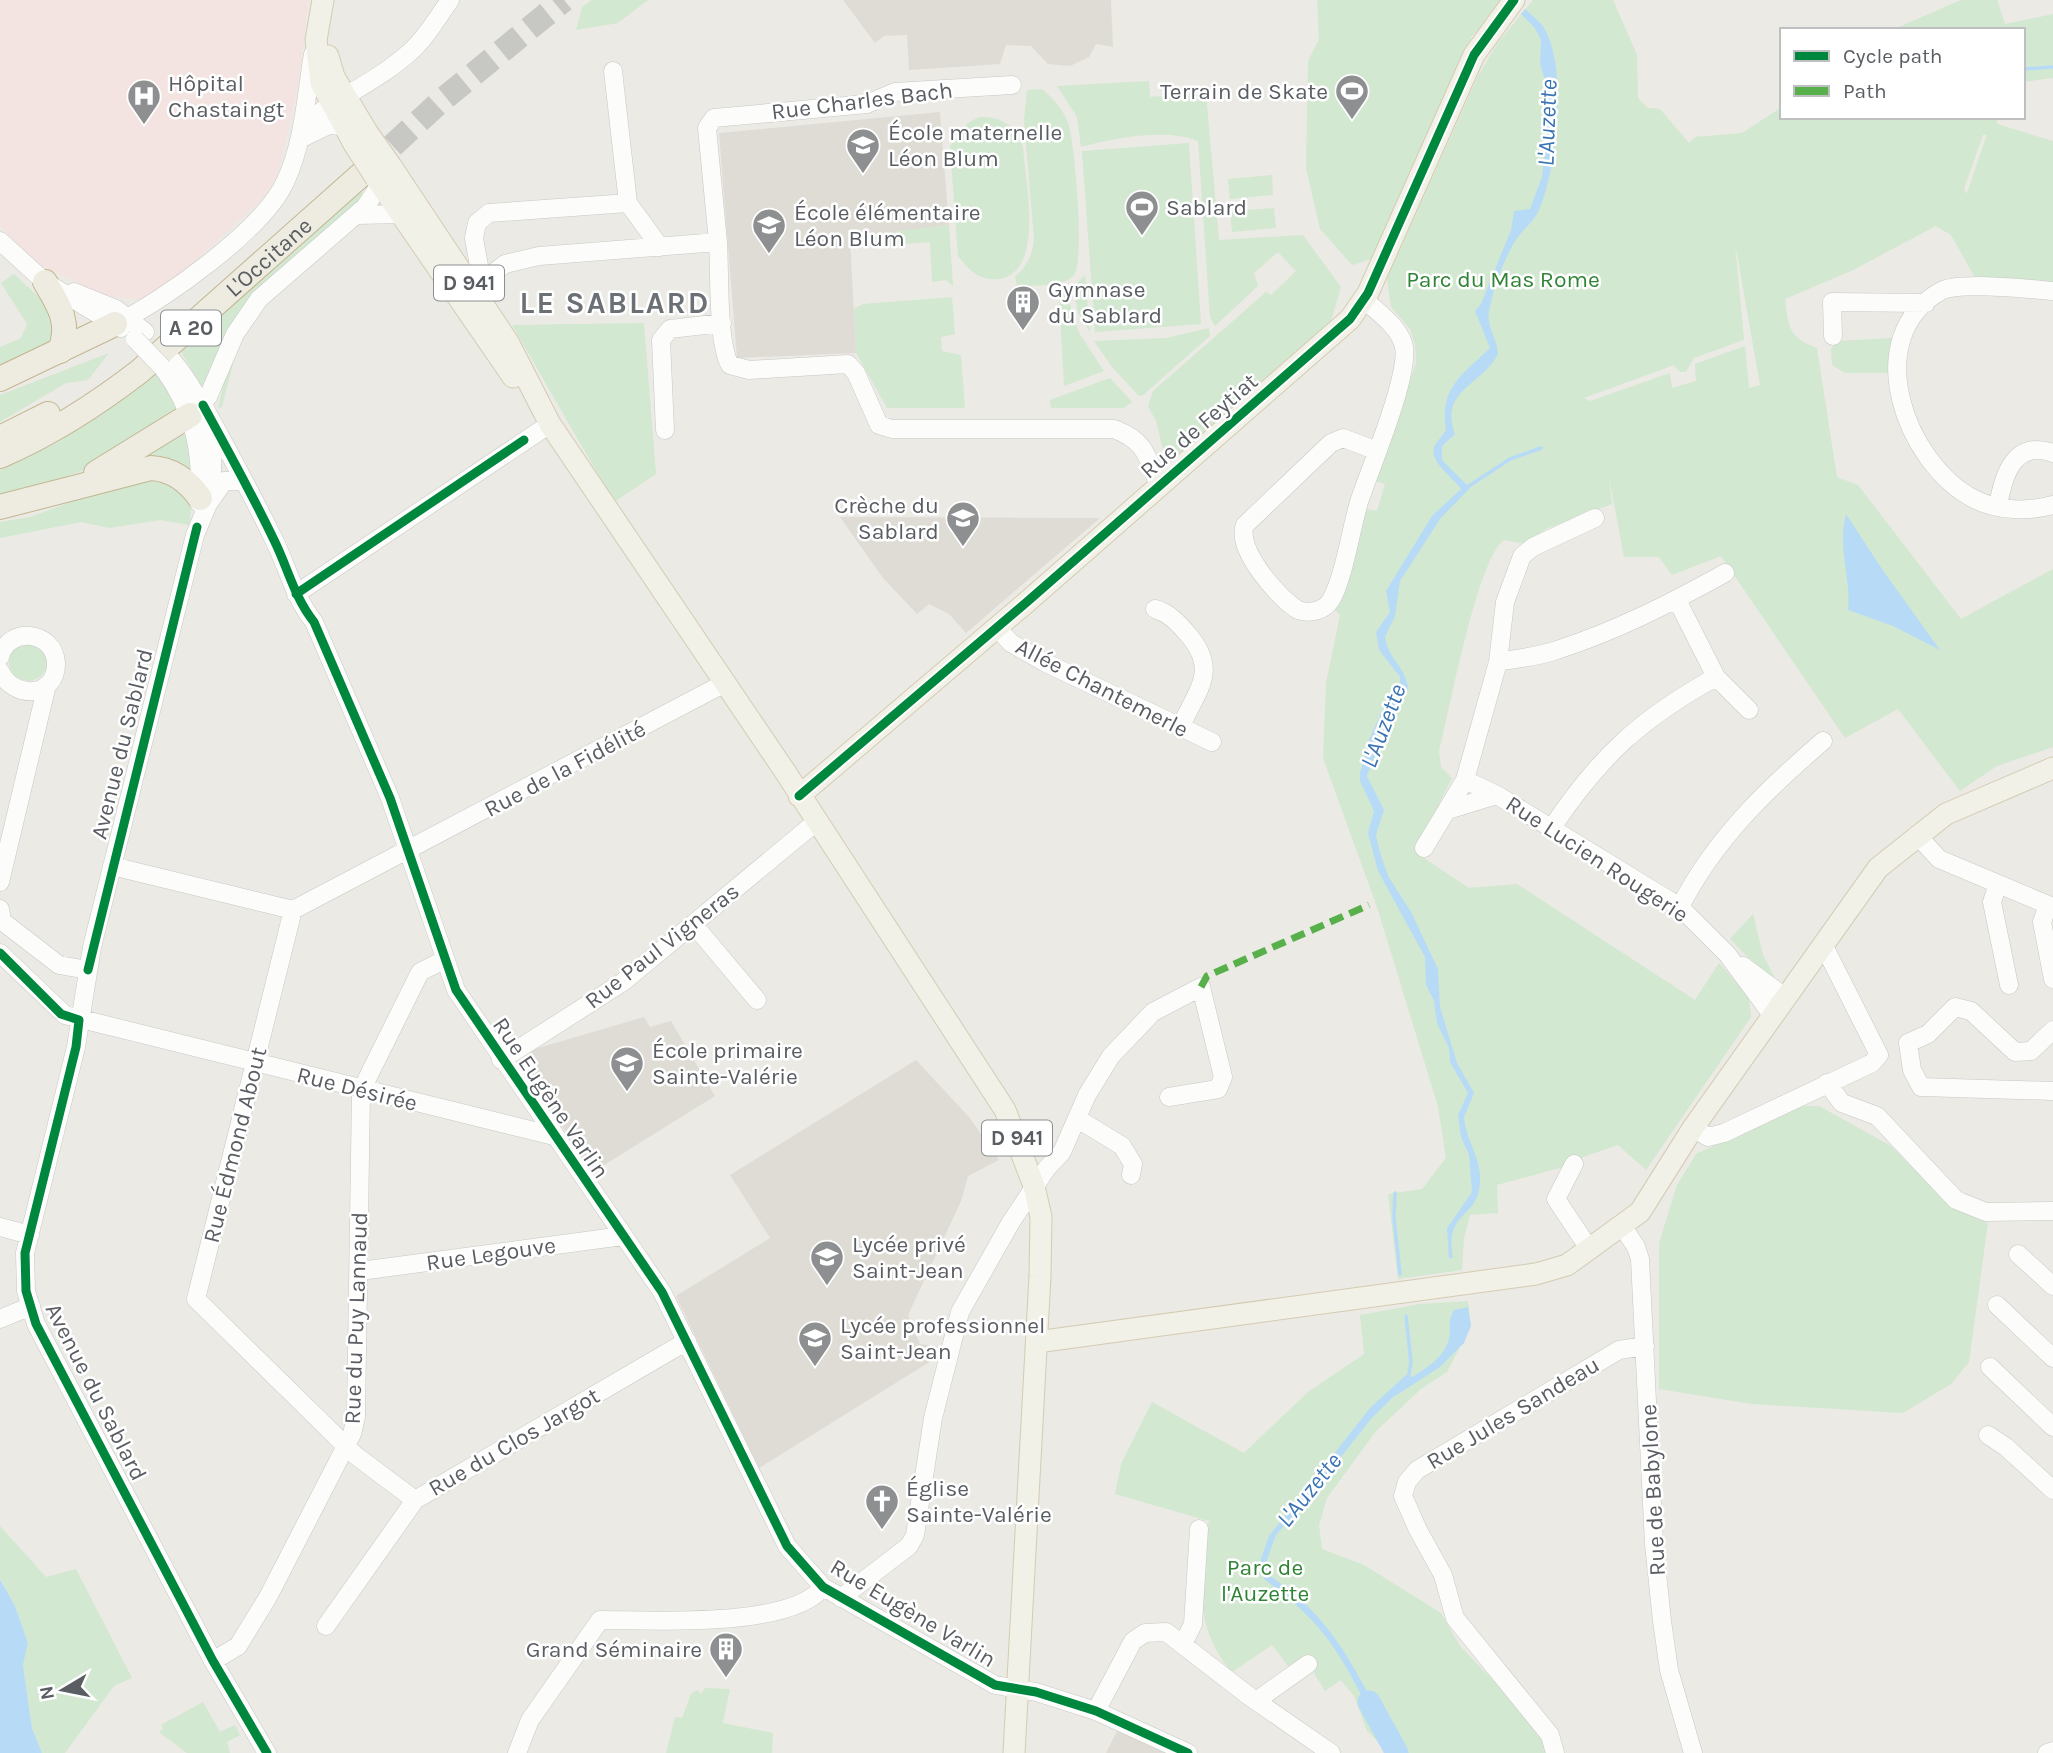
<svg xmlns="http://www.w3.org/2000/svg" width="2053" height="1753" font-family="Karla,sans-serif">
	<rect width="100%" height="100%" fill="#ebeae5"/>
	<path fill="#dedcd4" d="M843,0H1111L1113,47L1096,44L1089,57L1070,66L1048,64L1031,46L1006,45L1000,64L909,70L907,35L884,36L875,43Z
		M940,112L949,225L850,238L856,353L737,358L719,133Z
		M840,517L1100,518L966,633L949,614L929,604L917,614L883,578Z
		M644,1017L650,1027L671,1021L715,1096L593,1172L520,1063L528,1051Z
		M916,1060L969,1117L999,1160L968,1176L961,1201L908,1315L920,1344L941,1347L939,1356L759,1468L676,1296L770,1238L730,1175Z
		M1119,1727L1171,1753H1106Z"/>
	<path fill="#f4e4e1" d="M0,0H308L300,77L278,174L266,195L167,288L138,300L106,296L36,263L0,226Z"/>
	<path fill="#d2e8d0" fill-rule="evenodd" d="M592,0H648L618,23L576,30L582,7Z
		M1317,0H1510L1472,36L1375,258L1352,265L1320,229L1306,168L1308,61L1319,39Z
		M1533,0H1613L1637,55L1638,98L1648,108L1660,109L1689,143L1695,137L1742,133L1782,107V117H1997V124L2053,141V283L1974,276L1951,235L1936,226L1851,271L1785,299C1789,328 1788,337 1817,348L1837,477L1858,485L1961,619L2053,569V747L1997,766L1960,791L1898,709L1845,738L1721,556L1672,575L1659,557H1624L1609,477L1612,504L1546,529L1526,544L1504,540C1477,559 1449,713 1439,752L1441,767L1452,778L1415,852L1469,888L1517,884L1695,1000L1719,963L1749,997L1751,1017L1646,1170L1618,1145L1583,1157L1574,1164L1497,1185L1498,1213L1470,1215L1464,1238L1462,1270L1398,1279L1388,1194L1422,1189L1446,1158L1438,1107L1378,910L1323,758L1326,683L1340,615L1334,609L1365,509L1377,511L1385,484L1375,481L1416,363L1415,345L1410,329L1391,307L1387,278L1478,76L1497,44ZM1987,134L1967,193H1966L1964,189L1983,135ZM1735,243L1760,385L1749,388L1745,346L1695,364L1696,381L1672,388L1670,373L1590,401L1584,398L1674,365L1680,372H1686L1694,358L1744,340Z
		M1961,0H1997L2005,24L2053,14V78L2023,82V30H1892Z
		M1149,81L1150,97L1206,93L1219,240L1303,235L1341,287L1331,321L1172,459L1165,458L1156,421L1148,406L1153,391L1266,292L1271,295L1296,271L1278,252L1254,273L1258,286L1215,326L1210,317L1198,141C1166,128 1114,138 1081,147L1077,117L1057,86Z
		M1042,89C1053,98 1063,109 1068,123C1075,143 1085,260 1074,275C1063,288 1033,285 1017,286L1015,277C1028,265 1032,256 1034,239L1024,119L1027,90Z
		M979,117C1002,116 1016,126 1023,147C1025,179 1046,274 998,279C979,281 969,270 958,256L950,146L968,123Z
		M1189,143L1201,324L1095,332L1082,151Z
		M1272,175L1273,195L1230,199L1228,179Z
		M360,190L366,198L269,283L206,384L201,385L181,352Z
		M1274,208L1276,228L1232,232L1230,211Z
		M949,225L953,286L946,280L932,282L930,242L864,247L861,236Z
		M14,274L57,314L51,341L0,367V347L21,338L27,324L1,283Z
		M1085,275L1090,332L1078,313L1073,287Z
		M1059,293H1066L1079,333L1104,371L1064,386Z
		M952,297L955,334L941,337L942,351L961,355L965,408H887L856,353L854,309L863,304Z
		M644,323L656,474L614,502L512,325Z
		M1209,328L1210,336L1143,395L1139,396L1112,367L1094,341L1166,338Z
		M1892,338L1888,373H1845L1832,365L1831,349L1838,341Z
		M238,344L222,407L218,408L225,377Z
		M109,353L88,380L66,383L0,422V395Z
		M155,371L177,401L179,410L101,464L37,488L0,498V470L59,442Z
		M1110,378L1132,402L1124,408H1051L1050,400Z
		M182,434L189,439L194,463L190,475L109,476Z
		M149,473H170L191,503L190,525L160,520L109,528L81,522L0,538V522L30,517Z
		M9 662a19 19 0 1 1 38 0a19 19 0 1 1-38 0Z
		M1753,914L1763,955L1775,978L1772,982L1730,939Z
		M1800,1106H1819L1891,1146L1952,1208L1988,1223L1969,1362L1951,1384L1903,1413L1752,1404L1659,1389V1243L1677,1185L1696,1154Z
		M1468,1301L1471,1326L1447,1372L1421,1389L1376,1431L1327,1498L1319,1525L1322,1549L1364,1565L1441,1613L1460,1646L1540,1729L1549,1753H1390L1367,1731L1354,1696L1341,1680L1325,1691L1304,1656L1288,1666L1272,1645L1232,1672C1193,1628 1198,1575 1209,1521L1115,1494L1121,1464L1152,1402L1244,1453L1308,1392L1364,1354L1360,1315L1420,1304Z
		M0,1526L46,1577L76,1569L132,1678L114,1686L65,1753H42L32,1728L23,1665L28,1643L15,1606L0,1578Z
		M705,1688L730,1689L723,1723L773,1733L772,1753H666L675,1717L682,1718L691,1694L697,1690L701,1694Z
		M203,1702L220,1732L235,1725L240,1735L227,1742L230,1753H187L159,1732L163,1729L161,1725Z"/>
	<path fill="#b7dbf7" d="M1525,9C1531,15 1540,21 1544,28C1568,66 1557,173 1538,212C1533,222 1524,229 1518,237C1504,257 1493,289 1489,312C1486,326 1498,340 1498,354C1484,384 1438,390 1455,434L1442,446V460L1470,488L1440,519L1400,581L1395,616L1385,637C1388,659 1406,667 1408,688L1391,713L1367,776L1384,810L1376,835L1380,853L1388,876L1411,912L1438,969L1440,1007L1457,1063L1474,1093L1464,1117C1466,1143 1485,1161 1479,1190C1473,1219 1445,1213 1453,1258H1449L1447,1228L1472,1192L1469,1155L1461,1137L1458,1115L1468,1093L1450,1062L1449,1048L1437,1023L1434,1001L1426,985L1425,957L1378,871L1368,833L1374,811L1360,781V773L1369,740L1385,704L1400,684V677L1379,650L1376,632L1390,612L1386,591L1432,516L1461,489C1453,477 1427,461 1435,445C1438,440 1443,435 1446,430C1439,388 1462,375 1490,348L1475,311L1481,304L1511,230L1514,211L1530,209L1542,177L1547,127L1545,80L1540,64L1541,40L1534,27L1521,14Z
		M1846,514L1882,569L1940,650L1893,626L1848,610C1851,575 1837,547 1846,514Z
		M1468,1307L1471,1326L1464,1343L1440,1367L1392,1398L1371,1419L1302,1506L1276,1535L1267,1560L1270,1576C1335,1620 1349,1662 1387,1726L1380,1731C1343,1660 1331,1628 1264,1579L1260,1561L1269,1536L1370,1408L1406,1375L1412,1377C1430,1366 1449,1354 1450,1331C1450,1322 1449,1319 1454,1310Z
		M0,1579L15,1606L28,1643L23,1665L32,1728L42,1753H0Z"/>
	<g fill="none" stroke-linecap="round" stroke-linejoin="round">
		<path stroke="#b7dbf7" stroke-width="3.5" d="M2023,69L2053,67
			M1466,488L1510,459L1541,448
			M1395,1193L1394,1218L1400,1274
			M1406,1316L1411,1362L1408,1380"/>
		<path stroke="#b7dbf7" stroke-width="23" d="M1369,1702L1397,1753"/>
		<path stroke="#c7c7c4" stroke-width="24" stroke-dasharray="24 12" stroke-linecap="butt" d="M366,170L441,101L564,0"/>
		<g stroke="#c7c7c5" stroke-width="19">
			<path id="minor" d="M613,71L628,203
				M302,126C335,98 377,82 410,52C426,38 438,17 450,0
				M300,139L329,125L356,127
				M357,215L401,214
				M0,241L45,282L121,328
				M718,242L707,128L714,118L867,104L895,92L1012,85
				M482,283L474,238L477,223L489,213L628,203L660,247
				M2053,291C2030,289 1959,281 1941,291C1859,337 1905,463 1974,499C1998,511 2028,512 2053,505
				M74,292L116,309L145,332
				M464,296L505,264L539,256L718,242C720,271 717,343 730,365L749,370L848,364L856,373L879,425L892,429H1114C1146,441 1147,456 1159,486
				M1364,299C1377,312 1397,325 1403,343C1413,369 1369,471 1359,502C1351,529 1344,577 1331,600C1324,611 1310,614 1298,610C1278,598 1235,548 1245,525L1331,443L1343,438L1377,451
				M115,324C162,302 266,228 286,180C304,141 306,96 313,54
				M1833,336L1832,302L1926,303
				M172,360C208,405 218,434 210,491
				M163,368C194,410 203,452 199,503
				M203,405C227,449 252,494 274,540C288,568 294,597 314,622L390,798L456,990L662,1292L787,1546L823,1587L995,1685L1036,1692L1096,1711L1188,1753
				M196,410L208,397L235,334L259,299L365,207L386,176
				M665,430L661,340L670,329L722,323
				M243,481H224L208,504L195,535L92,947L76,1047L25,1253L26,1291L36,1324L213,1661L267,1753
				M1998,506C2003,477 2013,439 2053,453
				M296,594L550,424
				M1677,600L1716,677L1749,710
				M1155,609C1169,613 1177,622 1186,632C1220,670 1198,688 1180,728
				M997,628L1011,643L1044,662L1212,742
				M0,657C8,626 54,630 56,663C57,697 14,701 0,671
				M1498,662C1517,658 1539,657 1557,650C1616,631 1671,603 1725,573
				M1465,780L1497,795L1680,907L1727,954L1773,1016
				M1448,810L1497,795
				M1551,829C1599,757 1640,719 1716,677
				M1917,835L1939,859L2053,907
				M1424,848L1465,780L1498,662L1505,602L1522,556L1533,547L1595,518
				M112,866L293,910
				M0,882L47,685
				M1998,884L1992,902L2009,985
				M2048,905L2042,922L2053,979
				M1680,907C1714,840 1766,790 1823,741
				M0,909L2,921L59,965L88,970
				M694,925L757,1000
				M0,953L65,1015L554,1136
				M1743,966L1786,998
				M2053,1030L2031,1051L2015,1052L1971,1011L1955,1007L1928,1034L1908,1043L1912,1070L1921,1087L2053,1091
				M501,1060L623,982L816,822
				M1827,1083L1842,1103L1877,1116L1956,1200L1986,1212L2053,1211
				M1078,1119L1122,1146L1133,1164L1131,1175
				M1693,1128L1708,1137L1724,1133L1872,1063L1879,1055L1824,946
				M1574,1164L1556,1199L1590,1250
				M0,1227L30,1235
				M1623,1227L1636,1247L1640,1259L1654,1544L1662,1621L1669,1670L1693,1753
				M2018,1254L2053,1286
				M360,1271L623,1236
				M1997,1305L2053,1358
				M0,1319L31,1306
				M687,1341L415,1500L355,1455L196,1299L293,910L723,684
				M1990,1367L2053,1427
				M1988,1435L2006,1447L2053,1490
				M841,1598L909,1546L915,1535L933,1418L960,1312L1011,1222L1047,1168L1062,1152L1087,1095L1111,1056L1153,1012L1201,987L1223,1077L1218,1089L1169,1097
				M326,1626L415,1500
				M1183,1644L1193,1624L1199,1529
				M213,1661L238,1646L268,1597L352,1434L356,1417L361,1091L420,972L444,960
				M1256,1701L1308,1664
				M1096,1711L1133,1641L1145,1633L1166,1632L1249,1696L1331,1753
				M517,1753L530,1720L600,1620C650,1620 791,1629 823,1587
				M1555,1753L1550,1735L1455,1618L1443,1575L1418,1530L1403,1496L1407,1482L1417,1470L1619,1350L1645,1346
				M2047,1753L2053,1751"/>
		</g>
		<g stroke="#d4cbb2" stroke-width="23">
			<path id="major" d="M323,0L316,40L321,83L354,144
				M328,56L334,77L367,132
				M391,166L508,342L550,424L786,773L1005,1110L1034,1186L1041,1217L1040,1276L1014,1753
				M376,178L513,377
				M799,796L1028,601L1350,319L1368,293L1474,55L1514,0
				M1037,1342L1536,1274L1567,1265L1640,1212L1693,1128L1878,868L1946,814L2053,768"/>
		</g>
		<g stroke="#c3b592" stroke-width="26">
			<g id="highway">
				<path d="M45,282C59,305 71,323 60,351"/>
				<path d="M0,379L115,324"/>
				<path d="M0,438L48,414"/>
				<path id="s1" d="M0,456C51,434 96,405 140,371L363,173"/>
				<path d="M96,473L190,415"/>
				<path d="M0,507L151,468C172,469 188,481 200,498"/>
			</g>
		</g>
		<use href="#minor" stroke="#fcfcfb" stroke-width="18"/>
		<use href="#major" stroke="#f2f1e7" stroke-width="21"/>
		<use href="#highway" stroke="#eeece0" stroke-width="24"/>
		<g stroke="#c7c7c5" stroke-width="19" stroke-linecap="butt">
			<path id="minor-bridge" d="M135,339L163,368"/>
		</g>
		<g stroke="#d4cbb2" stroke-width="23" stroke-linecap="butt">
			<path id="major-bridge" d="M367,132L391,166
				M354,144L376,178"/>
		</g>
		<use href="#minor-bridge" stroke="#fcfcfb" stroke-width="18"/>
		<use href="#major-bridge" stroke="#f2f1e7" stroke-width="21"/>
		<path stroke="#58b04a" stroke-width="7" stroke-dasharray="14 7" stroke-linecap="butt" d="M1201,987L1207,976L1369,905"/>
		<g stroke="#fff" stroke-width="13">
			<path id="cycleway" d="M203,405C227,449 252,494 274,540C288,568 294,597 314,622L390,798L456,990L662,1292L787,1546L823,1587L995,1685L1036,1692L1096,1711L1188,1753
				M296,594L524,440
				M799,796L1028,601L1350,319L1368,293L1474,55L1514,0
				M0,953L61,1014L79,1020L76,1047L25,1253L26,1291L36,1324L213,1661L267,1753
				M88,970L197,527"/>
		</g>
		<use href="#cycleway" stroke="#00873e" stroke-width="9"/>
	</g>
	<defs>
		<g id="stadium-pin" transform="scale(1.75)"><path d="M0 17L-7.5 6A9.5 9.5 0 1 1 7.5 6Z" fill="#8d8f90" stroke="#fff"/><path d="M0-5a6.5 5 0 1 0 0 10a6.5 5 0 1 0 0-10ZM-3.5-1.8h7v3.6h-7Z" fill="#fff"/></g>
		<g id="hospital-pin" transform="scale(1.75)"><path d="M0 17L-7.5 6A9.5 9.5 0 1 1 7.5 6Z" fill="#8d8f90" stroke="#fff"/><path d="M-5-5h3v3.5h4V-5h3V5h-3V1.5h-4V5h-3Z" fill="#fff"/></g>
		<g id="school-pin" transform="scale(1.75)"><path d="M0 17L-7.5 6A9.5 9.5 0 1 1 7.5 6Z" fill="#8d8f90" stroke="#fff"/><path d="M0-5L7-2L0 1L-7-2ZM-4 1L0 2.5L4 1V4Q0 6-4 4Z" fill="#fff"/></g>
		<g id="building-pin" transform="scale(1.75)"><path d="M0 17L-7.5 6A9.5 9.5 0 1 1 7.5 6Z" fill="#8d8f90" stroke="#fff"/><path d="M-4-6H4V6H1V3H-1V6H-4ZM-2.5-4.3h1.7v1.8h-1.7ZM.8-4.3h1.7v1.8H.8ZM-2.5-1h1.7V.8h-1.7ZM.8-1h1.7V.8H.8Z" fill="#fff"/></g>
		<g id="church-pin" transform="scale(1.75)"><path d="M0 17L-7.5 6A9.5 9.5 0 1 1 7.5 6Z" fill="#8d8f90" stroke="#fff"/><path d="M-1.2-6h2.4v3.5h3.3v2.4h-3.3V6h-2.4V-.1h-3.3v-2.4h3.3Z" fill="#fff"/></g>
	</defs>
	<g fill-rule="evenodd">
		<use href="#stadium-pin" x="1352" y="91"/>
		<use href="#hospital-pin" x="144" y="96"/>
		<use href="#school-pin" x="863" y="145"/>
		<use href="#stadium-pin" x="1142" y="207"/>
		<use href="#school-pin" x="769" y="225"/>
		<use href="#building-pin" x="1023" y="302"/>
		<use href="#school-pin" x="963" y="518"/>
		<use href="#school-pin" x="627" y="1063"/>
		<use href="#school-pin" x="827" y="1257"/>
		<use href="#school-pin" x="815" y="1338"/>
		<use href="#church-pin" x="882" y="1501"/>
		<use href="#building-pin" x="726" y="1649"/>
	</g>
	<g text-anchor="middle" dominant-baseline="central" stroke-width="5" stroke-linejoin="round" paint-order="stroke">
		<g fill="#fff" stroke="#8c8e92" stroke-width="2">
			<rect x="434" y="265.5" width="70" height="35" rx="5"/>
			<rect x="161" y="310.5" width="60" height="35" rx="5"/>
			<rect x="982" y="1120.5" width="70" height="35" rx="5"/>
		</g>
		<g font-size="21" font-weight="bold" fill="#5a5e63">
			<text x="469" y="283">D 941</text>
			<text x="191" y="328">A 20</text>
			<text x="1017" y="1138">D 941</text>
		</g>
		<g font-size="23" fill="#5a5e63" stroke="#fff" text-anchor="start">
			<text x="168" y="83">Hôpital<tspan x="168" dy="26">Chastaingt</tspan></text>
			<text x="1328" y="91" text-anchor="end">Terrain de Skate</text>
			<text x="888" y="132">École maternelle<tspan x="888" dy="26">Léon Blum</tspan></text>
			<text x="1166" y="207">Sablard</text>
			<text x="794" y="212">École élémentaire<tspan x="794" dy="26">Léon Blum</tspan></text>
			<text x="1048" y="289">Gymnase<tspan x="1048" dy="26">du Sablard</tspan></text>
			<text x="939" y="505" text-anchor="end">Crèche du<tspan x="939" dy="26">Sablard</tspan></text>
			<text x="652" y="1050">École primaire<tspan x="652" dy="26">Sainte-Valérie</tspan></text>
			<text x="852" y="1244">Lycée privé<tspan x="852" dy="26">Saint-Jean</tspan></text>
			<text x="840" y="1325">Lycée professionnel<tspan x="840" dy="26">Saint-Jean</tspan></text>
			<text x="906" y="1488">Église<tspan x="906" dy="26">Sainte-Valérie</tspan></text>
			<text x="702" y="1649" text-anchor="end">Grand Séminaire</text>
		</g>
		<g font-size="23" fill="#5a5e63" stroke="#fff">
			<text transform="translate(862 101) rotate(-7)">Rue Charles Bach</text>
			<text stroke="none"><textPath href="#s1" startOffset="336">L'Occitane</textPath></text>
			<text transform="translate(1199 426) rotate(-41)">Rue de Feytiat</text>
			<text transform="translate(1102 688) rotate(27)">Allée Chantemerle</text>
			<text transform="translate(122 744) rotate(-76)">Avenue du Sablard</text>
			<text transform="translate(565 769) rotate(-28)">Rue de la Fidélité</text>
			<text transform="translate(1597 859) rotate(33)">Rue Lucien Rougerie</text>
			<text transform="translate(662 946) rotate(-38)">Rue Paul Vigneras</text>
			<text transform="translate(357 1089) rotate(14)">Rue Désirée</text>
			<text transform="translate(551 1098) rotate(56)">Rue Eugène Varlin</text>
			<text transform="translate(235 1145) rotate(-76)">Rue Édmond About</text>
			<text transform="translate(491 1254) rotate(-8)">Rue Legouve</text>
			<text transform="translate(356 1318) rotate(-88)">Rue du Puy Lannaud</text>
			<text transform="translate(96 1392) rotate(63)">Avenue du Sablard</text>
			<text transform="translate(1513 1413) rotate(-31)">Rue Jules Sandeau</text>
			<text transform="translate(514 1442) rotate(-30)">Rue du Clos Jargot</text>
			<text transform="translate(1653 1490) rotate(-93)">Rue de Babylone</text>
			<text transform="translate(913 1613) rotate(31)">Rue Eugène Varlin</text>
		</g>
		<g font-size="23" fill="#318437" stroke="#fff">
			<text x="1503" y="279">Parc du Mas Rome</text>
			<text x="1265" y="1567">Parc de<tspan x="1265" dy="26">l'Auzette</tspan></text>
		</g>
		<g font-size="24" font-style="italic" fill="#3a74b4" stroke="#fff">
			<text transform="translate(1547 123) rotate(-88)">L'Auzette</text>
			<text transform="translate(1383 726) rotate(-69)">L'Auzette</text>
			<text transform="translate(1309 1490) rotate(-51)">L'Auzette</text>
		</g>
		<g font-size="30" font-weight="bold" letter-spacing="2" fill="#6b7075" stroke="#fff">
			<text x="615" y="303">LE SABLARD</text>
		</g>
	</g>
	<rect x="1780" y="28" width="245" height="91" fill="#ffffff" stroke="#bdbfc1" stroke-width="2"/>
	<rect x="1794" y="51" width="35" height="10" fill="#00873e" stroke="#bdbfc1" stroke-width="2"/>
	<text x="1843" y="63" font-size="21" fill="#5a5e63">Cycle path</text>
	<rect x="1794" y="86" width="35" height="10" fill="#58b04a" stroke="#bdbfc1" stroke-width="2"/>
	<text x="1843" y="98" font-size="21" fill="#5a5e63">Path</text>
	<g transform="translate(63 1690) rotate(260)" stroke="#ffffff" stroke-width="5" paint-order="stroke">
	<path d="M0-5L12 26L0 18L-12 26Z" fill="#5a5e63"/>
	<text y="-10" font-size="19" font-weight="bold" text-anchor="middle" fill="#5a5e63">N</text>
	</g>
</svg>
